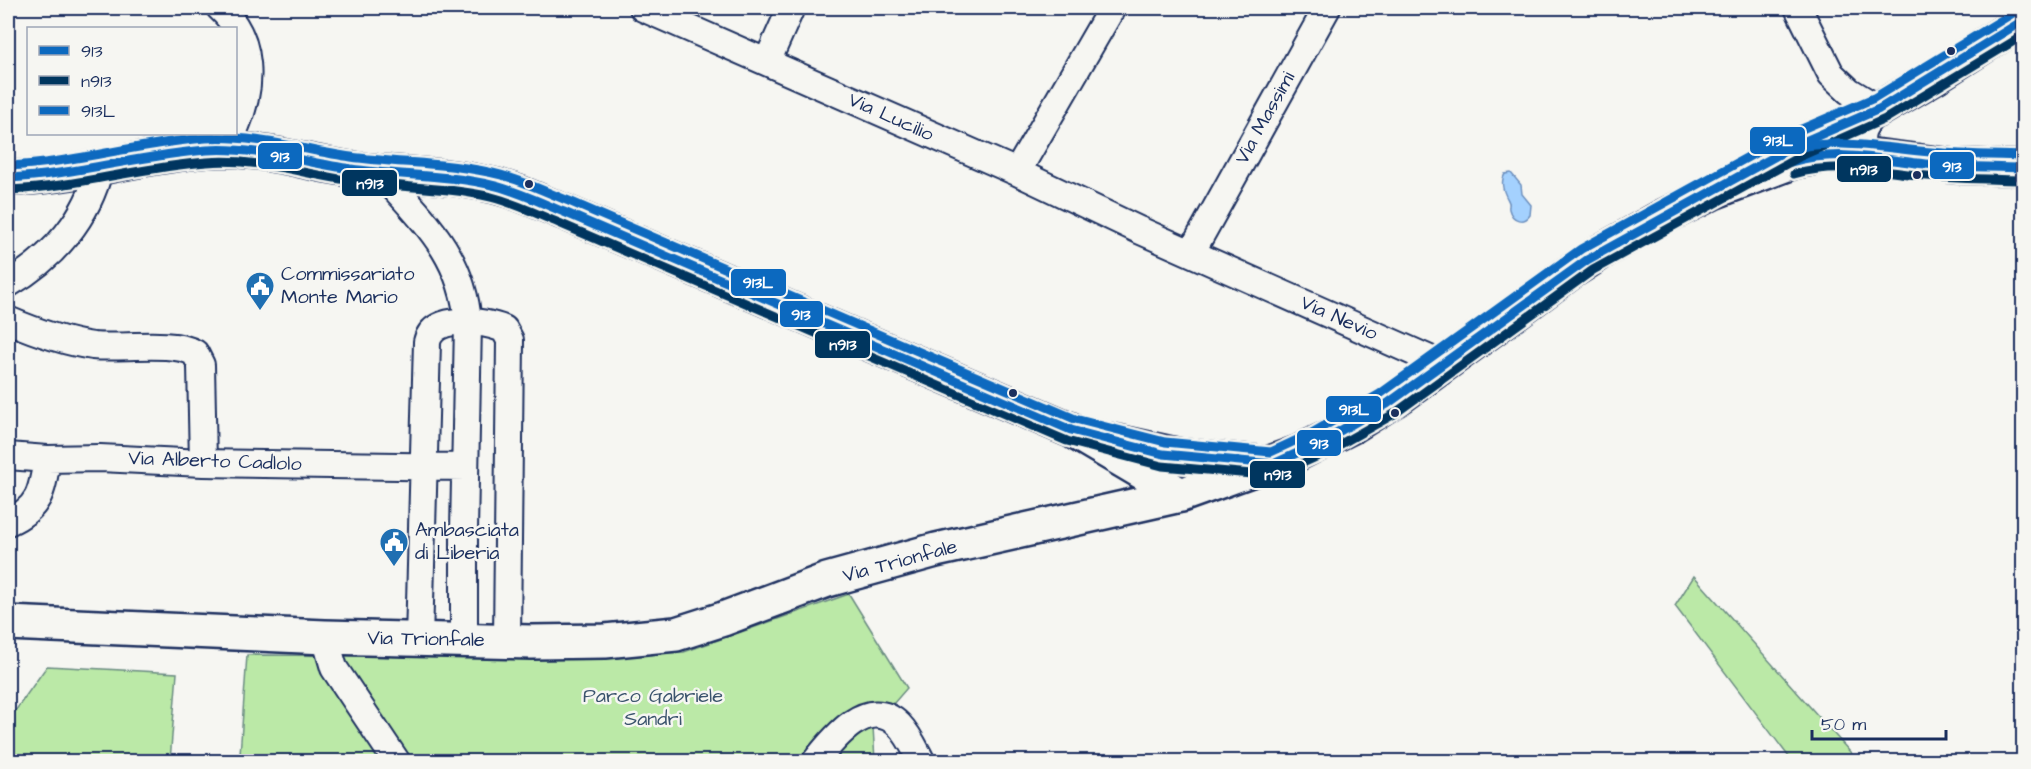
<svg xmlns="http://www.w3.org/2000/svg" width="2031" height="769" font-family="'Architects Daughter',sans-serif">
	<rect width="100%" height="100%" fill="#f6f6f2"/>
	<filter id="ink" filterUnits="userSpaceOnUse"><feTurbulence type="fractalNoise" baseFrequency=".0167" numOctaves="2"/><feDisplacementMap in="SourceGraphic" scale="12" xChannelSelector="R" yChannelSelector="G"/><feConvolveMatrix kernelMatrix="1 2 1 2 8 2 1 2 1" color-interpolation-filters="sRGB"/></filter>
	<g filter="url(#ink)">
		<path fill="#bbe9a7" stroke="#6b8c82" stroke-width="1.5" d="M1694,576L1858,761H1792L1675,606Z
			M849,594L907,688L873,727L875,761L243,762L240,755L247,655L585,657L684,652Z
			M47,666L177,673L170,761H8V721Z"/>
		<path fill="#a4d1fe" stroke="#6d90be" stroke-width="1.5" d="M1511,173L1521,185L1522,194L1531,205L1530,215C1524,224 1512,221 1509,209C1508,205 1511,205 1508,200C1504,193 1500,182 1505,174Z"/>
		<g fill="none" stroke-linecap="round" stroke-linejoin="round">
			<g stroke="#1b2f5e" stroke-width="30">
				<path id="minor" d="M220,8C254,39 253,87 236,126
					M643,8L1017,172L1139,230L1443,365
					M1798,8L1831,74L1849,91L1879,109C1864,124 1855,134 1866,155
					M767,62L791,8
					M380,172C423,220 463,255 468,323L464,531V640
					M1017,172L1112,8
					M1191,253L1327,8
					M8,284C53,258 88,218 100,167
					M8,320C34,331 64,342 93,346C120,349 174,340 195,353L201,365L203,463
					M8,456L47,459L100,458L203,463L465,467
					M8,522C40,508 42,491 47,459
					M325,637L334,668L397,762
					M419,640L427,342C433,313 484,321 504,329L510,340L507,641
					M815,762C833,739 868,694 899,725C909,735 915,749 922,762"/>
			</g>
			<g stroke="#1b2f5e" stroke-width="38">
				<path id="major" d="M1782,152L1879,109L1937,75L2024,20
					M8,178C75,177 140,155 207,150C256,146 302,162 351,169C396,175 443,174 487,184C514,189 539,202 564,212L1071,430L1181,495
					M1108,440L1181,456L1258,463
					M8,623L325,637L531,642L605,641L676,634L723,619L827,580L936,550L1181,495L1298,453L1354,425L1402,395L1573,270L1604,250L1661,218L1713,192L1795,161L1821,156L1866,155L1954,166L2024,168"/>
			</g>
			<use href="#minor" stroke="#f6f6f2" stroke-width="26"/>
			<use href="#major" stroke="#f6f6f2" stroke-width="33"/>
			<g stroke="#f6f6f2" stroke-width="14">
				<path id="bus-1" d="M1791,162C1836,149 1879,159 1925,164C1958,167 1991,167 2024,168
					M8,178C75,175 140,155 207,150C256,147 303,162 351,169C399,176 448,174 496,186C519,192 542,203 564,212L1071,430L1163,454L1273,464L1317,444L1387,404L1587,260L1794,146L1879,109L2024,20"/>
			</g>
			<g stroke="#f6f6f2" stroke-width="14">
				<path id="bus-2" d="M1794,174C1839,161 1882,172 1927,176C1959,179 1991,179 2024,180
					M9,190C76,187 140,167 207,162C254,158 300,173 347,180C395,188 444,186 491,197C515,203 537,214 559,223L1067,441L1162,466L1274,476L1323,454L1394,414L1593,270L1799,157L1885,119L2024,35"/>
			</g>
			<g stroke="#f6f6f2" stroke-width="14">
				<path id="bus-3" d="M1788,150C1836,137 1882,148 1931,152C1961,155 1993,155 2024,156
					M8,166C75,163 139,143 206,138C256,135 303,150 351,157C401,164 452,162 501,175C524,181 546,192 569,201L1075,419L1165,442L1271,452L1312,433L1380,394L1581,249L1788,135L1874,98L2018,10"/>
			</g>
			<use href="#bus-1" stroke="#0c69bf" stroke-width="9"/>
			<use href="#bus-2" stroke="#00365f" stroke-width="9"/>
			<use href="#bus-3" stroke="#0c69bf" stroke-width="9"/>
		</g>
	</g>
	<defs>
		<g id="civic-pin" transform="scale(1.5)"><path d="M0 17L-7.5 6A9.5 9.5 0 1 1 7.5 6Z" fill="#1f6fb2" stroke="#f6f6f2"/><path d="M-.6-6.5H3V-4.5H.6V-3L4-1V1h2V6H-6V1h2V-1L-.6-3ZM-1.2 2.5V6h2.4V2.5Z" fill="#fff"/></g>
	</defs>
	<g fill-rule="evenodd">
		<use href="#civic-pin" x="260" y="286"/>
		<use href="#civic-pin" x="394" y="542"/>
	</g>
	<g fill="#1b2f5e" stroke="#f6f6f2" stroke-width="2">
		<circle cx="1951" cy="51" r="5"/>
		<circle cx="1917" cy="175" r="5"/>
		<circle cx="529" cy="184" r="5"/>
		<circle cx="1013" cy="393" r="5"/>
		<circle cx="1395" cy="413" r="5"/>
	</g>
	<g text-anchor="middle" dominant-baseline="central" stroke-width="5" stroke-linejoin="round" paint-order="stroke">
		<g font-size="20" fill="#1b2f5e" stroke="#f6f6f2">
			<text transform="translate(891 117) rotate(24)">Via Lucilio</text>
			<text transform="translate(1265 118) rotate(-61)">Via Massimi</text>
			<text transform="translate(1339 318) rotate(24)">Via Nevio</text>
			<text transform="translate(215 461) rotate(2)">Via Alberto Cadlolo</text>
			<text transform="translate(900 561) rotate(-15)">Via Trionfale</text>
			<text transform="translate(426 639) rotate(1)">Via Trionfale</text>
		</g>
		<g font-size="20" fill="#1b2f5e" stroke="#f6f6f2" text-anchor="start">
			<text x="281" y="274">Commissariato<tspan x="281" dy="23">Monte Mario</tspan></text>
			<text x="415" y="530">Ambasciata<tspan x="415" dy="23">di Liberia</tspan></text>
		</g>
		<g font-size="20" fill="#3b546d" stroke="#f6f6f2">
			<text x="653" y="696">Parco Gabriele<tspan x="653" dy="23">Sandri</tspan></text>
		</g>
	</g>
	<g stroke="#f6f6f2" stroke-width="2">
		<rect x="1749" y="126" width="57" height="29" rx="6" fill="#0c69bf"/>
		<rect x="257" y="142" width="46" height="28" rx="6" fill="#0c69bf"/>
		<rect x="1929" y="151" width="46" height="29" rx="6" fill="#0c69bf"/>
		<rect x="1836" y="155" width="56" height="28" rx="6" fill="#00365f"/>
		<rect x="341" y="169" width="57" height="28" rx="6" fill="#00365f"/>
		<rect x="730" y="268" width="57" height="29" rx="6" fill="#0c69bf"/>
		<rect x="779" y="300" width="45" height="28" rx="6" fill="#0c69bf"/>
		<rect x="814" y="330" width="57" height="29" rx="6" fill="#00365f"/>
		<rect x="1325" y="395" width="57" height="28" rx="6" fill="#0c69bf"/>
		<rect x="1296" y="429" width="46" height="28" rx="6" fill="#0c69bf"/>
		<rect x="1249" y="460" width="57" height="29" rx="6" fill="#00365f"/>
	</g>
	<g font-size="16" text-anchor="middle" font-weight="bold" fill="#fff">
		<text x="1778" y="146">913L</text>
		<text x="280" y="162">913</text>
		<text x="1952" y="172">913</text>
		<text x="1864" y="175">n913</text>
		<text x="370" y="189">n913</text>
		<text x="758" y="288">913L</text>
		<text x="801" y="320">913</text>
		<text x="843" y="350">n913</text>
		<text x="1354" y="415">913L</text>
		<text x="1319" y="449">913</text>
		<text x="1278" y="480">n913</text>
	</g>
	<rect width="2031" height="769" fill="none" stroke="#f6f6f2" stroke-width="30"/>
	<rect x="15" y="15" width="2001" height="739" fill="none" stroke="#1b2f5e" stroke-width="2" filter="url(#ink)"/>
	<rect x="27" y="27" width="210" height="108" fill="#f6f6f2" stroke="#9ea6b7" stroke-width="1.5"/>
	<rect x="39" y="46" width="30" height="9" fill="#0c69bf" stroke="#9ea6b7" stroke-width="1.5"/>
	<text x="81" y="57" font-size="18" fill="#1b2f5e">913</text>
	<rect x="39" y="76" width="30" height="9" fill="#00365f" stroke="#9ea6b7" stroke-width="1.5"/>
	<text x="81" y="87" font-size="18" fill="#1b2f5e">n913</text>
	<rect x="39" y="106" width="30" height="9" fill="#0c69bf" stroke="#9ea6b7" stroke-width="1.5"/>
	<text x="81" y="117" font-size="18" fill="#1b2f5e">913L</text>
	<path d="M1812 730v9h134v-9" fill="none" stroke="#1b2f5e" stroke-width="3"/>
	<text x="1821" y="730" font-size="18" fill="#1b2f5e" stroke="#f6f6f2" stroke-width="4.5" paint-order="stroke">50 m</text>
</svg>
